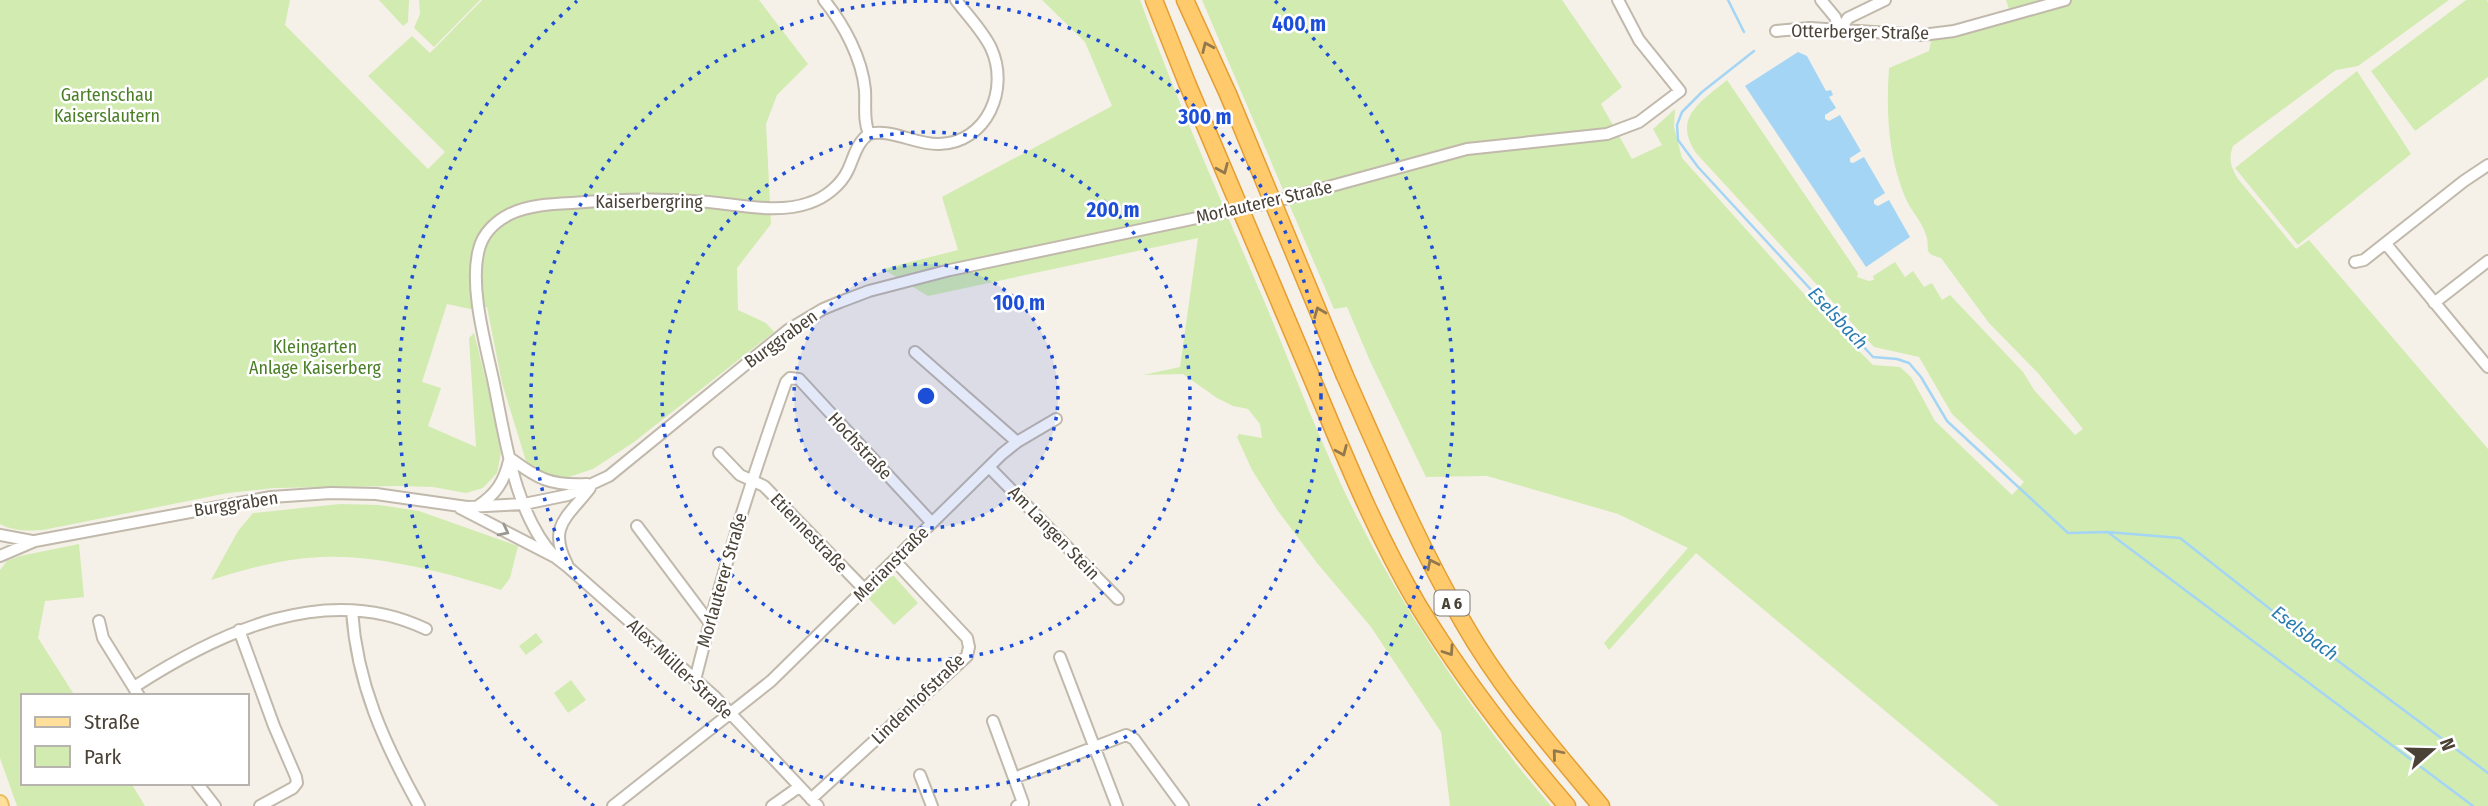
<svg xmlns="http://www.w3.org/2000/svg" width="2488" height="806" font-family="'Fira Sans Condensed',sans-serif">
	<rect width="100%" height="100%" fill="#f5f1e9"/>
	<path fill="#d2ebb1" d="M0,0H290L285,25L428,169L445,152L368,76L412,36L430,53L482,0H759L808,64L777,95L766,124L771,224L737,268L738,310L766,323L774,332L634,442L593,469L560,480L541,476L526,461L502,383L487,307L470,309L447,304L422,382L441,388L428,426L476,447L469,338L474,333L490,396L501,453L497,473L483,488L466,493L433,487L399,486L274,488L228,493L43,530C28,531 13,531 0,524Z
		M379,0H409L408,22L403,26Z
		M419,0H480L434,47L414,28L420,14Z
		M1042,0H1140C1178,103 1222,203 1265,303C1295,374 1322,448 1357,517C1410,621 1475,717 1551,806H1450L1441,732L1371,627L1317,563L1278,511L1252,470L1237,437L1239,434L1262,438L1260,424L1248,409L1233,406L1217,398L1183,374L1143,375L1180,367L1198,238L928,296L883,269L958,250L942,197L1112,106L1085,42Z
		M1202,0H1562L1622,87L1601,104L1632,159L1662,145L1653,129L1675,109L1674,127L1682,158L1823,315L1873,365L1900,367L1911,377L1935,421L2012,495L2024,482L1952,414L1919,357L1874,347L1696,153C1672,117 1701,102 1727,80L1858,273L1857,277L1869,281L1874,280L1873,276L1895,262L1905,277L1913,271L1924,287L1932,283L1942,300L1950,295L2023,372L2034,390L2075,435L2083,429L2038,373L1989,323L1941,258C1921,253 1931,249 1926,235C1922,221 1910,210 1905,197C1888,155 1886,112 1889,68L1929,51L1931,41L2007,20L2069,0H2449L2358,66L2336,70L2233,146C2228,159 2231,167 2238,179L2296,249L2309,240L2488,449V806H1999L1696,553L1609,650L1604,643L1688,548L1618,514L1487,476L1426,477L1370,361L1347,307L1334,309Z
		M2006,0H2059L2009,9Z
		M2466,0H2487L2488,2V77L2415,131L2371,71Z
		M2357,71L2411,154L2298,245L2235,168Z
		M340,504L379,505L419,511L518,546L510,578L501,590C449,573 376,554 321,557C283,559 247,568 211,580L238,531L253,513Z
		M79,544L84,597L45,601L38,638L75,696H23V783H131L145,806H17L0,758V570L7,561L20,556Z
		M894,576L918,603L894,625L867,597L888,577Z
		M536,633L543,642L526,655L519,646Z
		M571,680L586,700L568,713L554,693Z"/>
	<path fill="#a4d5f4" d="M1798,52L1807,56L1826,91L1831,90L1833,95L1829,97L1836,108L1825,115V119L1829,121L1840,115L1861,151L1850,158V162L1853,163L1864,157L1885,193L1874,200V204L1878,206L1889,200L1910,237L1866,267L1745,86Z"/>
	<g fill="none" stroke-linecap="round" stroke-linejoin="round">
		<path stroke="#a4d5f4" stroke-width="2.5" d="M1728,0L1744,32
			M1754,51L1702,92L1682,112L1677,125L1678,140L1698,167L1873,357L1897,359L1909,363L1921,377L1947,421L2068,533L2107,532L2180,538L2302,634L2488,773
			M2109,533L2473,806"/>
		<g stroke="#c1b9ab" stroke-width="14">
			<path id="minor" d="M824,0C844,25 862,58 865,90C866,105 863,120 869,134
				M1821,0L1835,17L1840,30
				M1840,30L1848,18L1885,0
				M1776,31L1810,28L1922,35L1954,31L2065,0
				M869,134C891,128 916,145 939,144C987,143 1010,89 991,48C983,31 967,15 956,0
				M2386,244L2488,367
				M2355,262L2364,260L2464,181L2488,165
				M2434,303L2488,261
				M915,352L1017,442
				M719,453L740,475L764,486L865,590
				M510,458C538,479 551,486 587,484
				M989,467L1118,599
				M478,506C496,494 504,482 509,461
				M460,508L555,557L568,567L715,697L818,806
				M637,526L709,622
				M0,535L32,541
				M0,556L35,541L271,497L331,493L376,494L467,507L524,504L568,495L609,476L788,330L823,309L840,302L869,291L950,270L1273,202L1467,149L1607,134L1639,122L1680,91L1639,40L1618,0
				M555,557C514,514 505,436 493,379C485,342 469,286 479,249C483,233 496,221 510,214C529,205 551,204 572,203C618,199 663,198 709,202C741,205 778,214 809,203C825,198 841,185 848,170C854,157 857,142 869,134
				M567,564C547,526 568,517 590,488
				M352,611C357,684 384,743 419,806
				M99,621L103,638L139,696
				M239,630L274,726L296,777L297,783L293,788L260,806
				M1060,657L1117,806
				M695,680C720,579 751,480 786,382L790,378L799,379L932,523
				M134,687C219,632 326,581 426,629
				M993,721L1014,778
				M920,775L932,806
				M197,783L215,806
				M811,799L967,656L969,647L967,638L895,561
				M613,806L771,681L1002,454L1017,442L1056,419
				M772,806L799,787
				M1017,806L1023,803L1014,778L1126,735L1134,739L1183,806"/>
		</g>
		<g stroke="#e9be63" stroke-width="18">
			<path id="major" d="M0,803L1,806"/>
		</g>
		<g stroke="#e49f34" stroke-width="19">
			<path id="highway" d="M1154,0L1187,83
				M1185,0L1228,94
				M1345,376C1382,459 1417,543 1463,622C1501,689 1552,747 1601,806
				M1316,388C1347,462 1377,536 1418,605C1461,676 1513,743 1567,806"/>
		</g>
		<use href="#minor" stroke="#fff" stroke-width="10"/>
		<use href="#major" stroke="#ffdf99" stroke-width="14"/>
		<use href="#highway" stroke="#ffca6b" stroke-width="16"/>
		<g stroke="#e49f34" stroke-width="19" stroke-linecap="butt">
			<path id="highway-bridge" d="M1187,83L1316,388
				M1228,94L1345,376"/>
		</g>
		<use href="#highway-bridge" stroke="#ffca6b" stroke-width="16"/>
	</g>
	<defs><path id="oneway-chevron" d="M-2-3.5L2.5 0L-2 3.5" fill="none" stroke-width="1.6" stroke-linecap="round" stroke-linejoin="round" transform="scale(1.75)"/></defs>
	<g stroke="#92784c">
		<use href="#oneway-chevron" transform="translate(1207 47) rotate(-114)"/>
		<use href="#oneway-chevron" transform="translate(1223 169) rotate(67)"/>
		<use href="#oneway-chevron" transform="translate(1319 312) rotate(-112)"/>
		<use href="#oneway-chevron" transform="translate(1342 451) rotate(67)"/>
		<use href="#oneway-chevron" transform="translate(1432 564) rotate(-116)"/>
		<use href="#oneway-chevron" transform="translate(1449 651) rotate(56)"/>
		<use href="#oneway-chevron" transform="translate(1557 754) rotate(-130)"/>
	</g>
	<use stroke="#9b9791" href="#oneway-chevron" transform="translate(504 531) rotate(27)"/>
	<circle cx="926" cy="396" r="132" fill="#1d4ed8" fill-opacity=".12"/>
	<g fill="none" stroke="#1d4ed8" stroke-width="3.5" stroke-dasharray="3.5 7">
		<circle cx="926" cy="396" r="132"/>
		<circle cx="926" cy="396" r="264"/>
		<circle cx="926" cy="396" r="395"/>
		<path d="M594 806A527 527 0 0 1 577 1M1275 1A527 527 0 0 1 1258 806"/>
	</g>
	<g text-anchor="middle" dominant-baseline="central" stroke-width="5" stroke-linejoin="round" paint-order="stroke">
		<rect fill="#fff" stroke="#807b73" stroke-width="2" x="1434.5" y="590.5" width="35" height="25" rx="5"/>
		<g font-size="16" font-weight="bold" fill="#4a4237">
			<text x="1452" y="603">A 6</text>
		</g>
		<g font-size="18" fill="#4a4237" stroke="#fff">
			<text transform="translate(1860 32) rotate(1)">Otterberger Straße</text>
			<text x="649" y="202">Kaiserbergring</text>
			<text transform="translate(1264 202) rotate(-13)">Morlauterer Straße</text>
			<text transform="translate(781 339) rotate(-36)">Burggraben</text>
			<text transform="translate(860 446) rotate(47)">Hochstraße</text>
			<text transform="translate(236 504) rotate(-9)">Burggraben</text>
			<text transform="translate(809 533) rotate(46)">Etiennestraße</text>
			<text transform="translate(1054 533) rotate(46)">Am Langen Stein</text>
			<text transform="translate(891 564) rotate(-45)">Merianstraße</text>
			<text transform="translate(722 580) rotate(-74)">Morlauterer Straße</text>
			<text transform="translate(680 669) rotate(43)">Alex-Müller-Straße</text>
			<text transform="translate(918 699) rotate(-44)">Lindenhofstraße</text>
		</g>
		<g font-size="18" fill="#4a7f27" stroke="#fff">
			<text x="107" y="95">Gartenschau<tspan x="107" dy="21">Kaiserslautern</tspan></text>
			<text x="315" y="347">Kleingarten<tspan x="315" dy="21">Anlage Kaiserberg</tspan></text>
		</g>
		<g font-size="19" font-style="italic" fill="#297cb2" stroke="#fff">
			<text transform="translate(1838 318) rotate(47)">Eselsbach</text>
			<text transform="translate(2305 633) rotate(37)">Eselsbach</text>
		</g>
	</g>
	<circle cx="926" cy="396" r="10" fill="#1d4ed8" stroke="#fff" stroke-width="3.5"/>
	<g font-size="21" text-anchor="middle" font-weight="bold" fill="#1d4ed8" stroke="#fff" stroke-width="5" stroke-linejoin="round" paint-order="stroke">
		<text x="1299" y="31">400 m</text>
		<text x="1205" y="124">300 m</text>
		<text x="1113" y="217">200 m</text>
		<text x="1019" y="310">100 m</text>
	</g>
	<rect x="21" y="694" width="228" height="91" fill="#ffffff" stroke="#b7b3af" stroke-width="2"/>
	<rect x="35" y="717" width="35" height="10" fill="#ffdf99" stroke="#b7b3af" stroke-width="2"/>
	<text x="84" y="729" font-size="21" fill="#4a4237">Straße</text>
	<rect x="35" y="746" width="35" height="21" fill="#d2ebb1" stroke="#b7b3af" stroke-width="2"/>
	<text x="84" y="764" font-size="21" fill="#4a4237">Park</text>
	<g transform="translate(2432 750) rotate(70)" stroke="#ffffff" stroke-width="5" paint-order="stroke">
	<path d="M0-5L12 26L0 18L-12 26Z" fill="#4a4237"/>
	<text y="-10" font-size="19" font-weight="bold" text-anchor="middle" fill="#4a4237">N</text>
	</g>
</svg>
